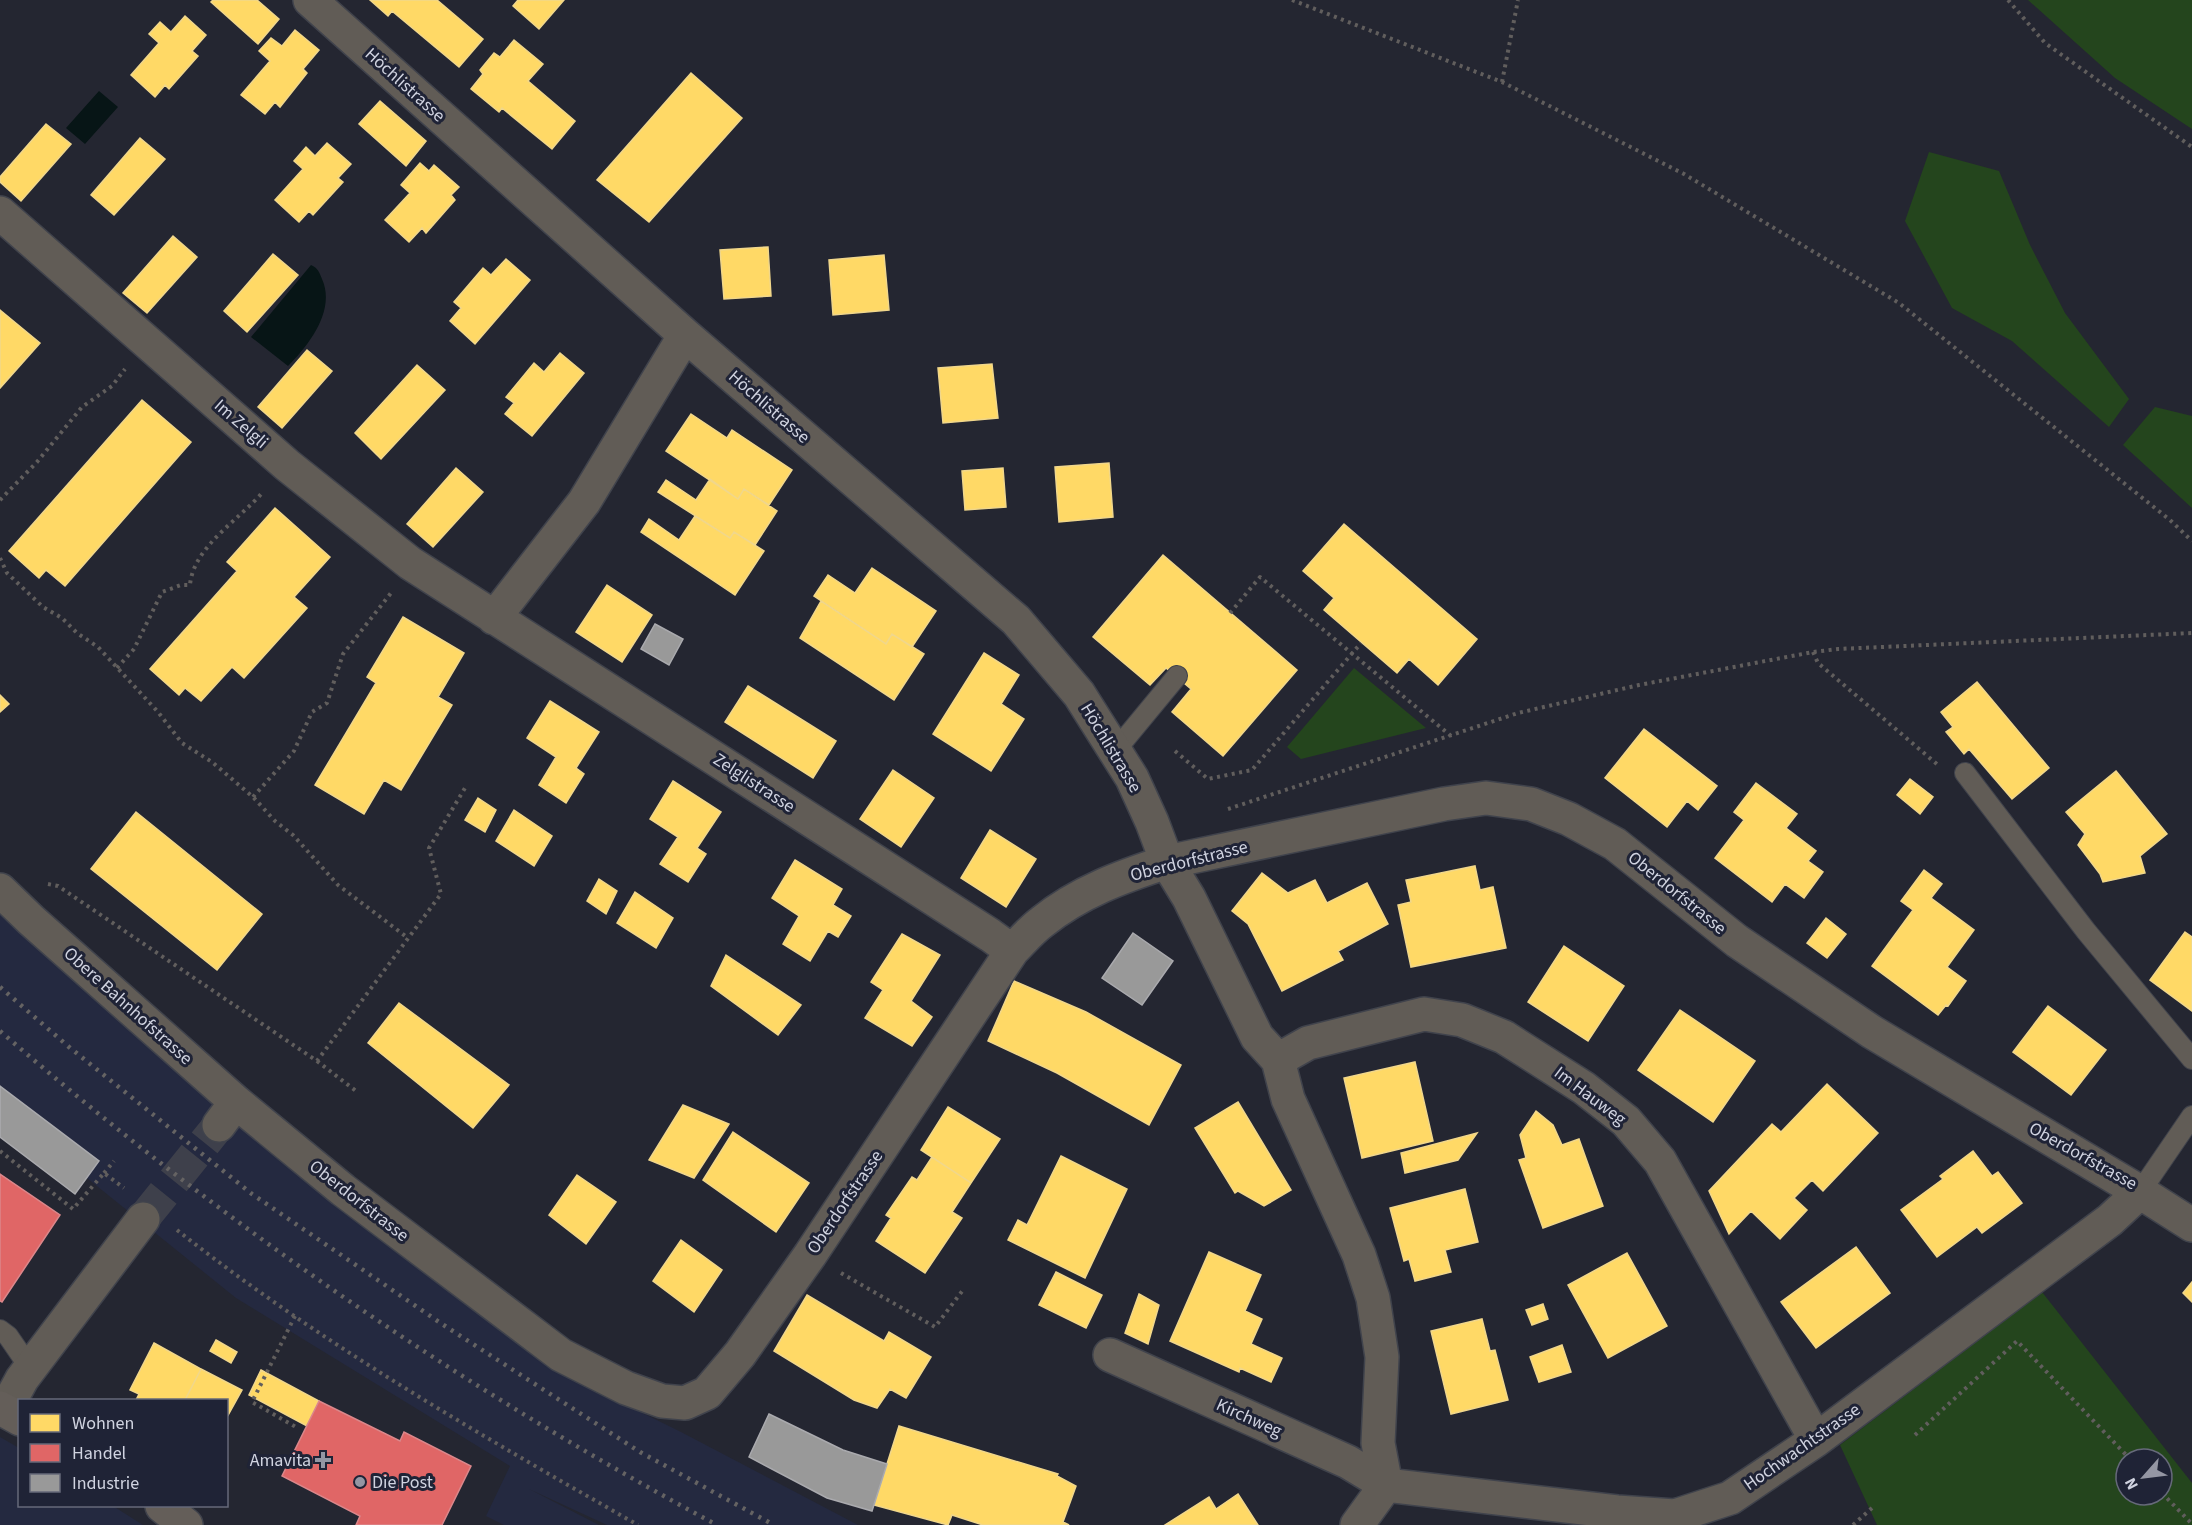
<svg xmlns="http://www.w3.org/2000/svg" width="2192" height="1525" font-family="'Source Sans 3',sans-serif">
	<rect width="100%" height="100%" fill="#242631"/>
	<path fill="#242940" d="M0,911L177,1068L459,1299L596,1390L681,1432L858,1525H607L529,1489L599,1525H504L486,1516L510,1466L236,1298L0,1108Z
		M0,1437L19,1448L20,1506H113L143,1525H0Z"/>
	<path fill="#24451d" fill-rule="evenodd" d="M2028,0H2192V129L2115,78Z
		M1929,152L1999,171L2030,245L2065,313L2129,399L2109,427L2012,341L1952,308L1905,221Z
		M2155,407L2192,416V508L2123,445Z
		M1354,668L1426,728L1301,759L1287,747Z
		M2042,1292L2192,1483V1525H1877L1840,1445ZM2126,1459H2162V1495H2126Z"/>
	<path fill="#071516" d="M99,91L118,107L85,144L66,128Z
		M311,265C318,268 319,272 322,279C336,310 309,345 288,366L251,337Z"/>
	<path fill="#ffd966" stroke="#f1d78b" stroke-width="1.5" d="M213,0H257L279,19L258,44L211,2Z
		M370,0H437L483,39L459,67L392,11L388,16Z
		M518,0H564L539,29L513,6Z
		M185,16L206,35L192,51L198,56L169,89L165,85L155,97L131,75L159,43L149,34L160,22L171,32Z
		M295,30L319,50L303,69L307,73L280,107L275,102L265,114L241,95L270,61L259,51L271,38L282,46Z
		M514,40L543,64L528,81L575,121L552,149L502,108L499,112L471,89L483,74L480,70L494,53L500,57Z
		M691,73L742,118L649,222L597,180Z
		M380,101L426,141L406,166L359,124Z
		M46,124L71,144L21,201L0,182V177Z
		M140,138L165,159L114,215L91,195Z
		M327,143L351,164L338,178L343,182L313,215L309,211L299,222L275,200L303,169L294,161L306,147L315,156Z
		M420,163L429,171L434,165L459,187L451,195L455,200L426,233L422,228L409,242L385,220L410,193L401,185Z
		M173,236L197,257L147,313L123,293Z
		M768,247L771,296L724,299L720,250Z
		M273,254L298,275L247,332L224,311Z
		M884,255L889,310L833,315L829,260Z
		M506,259L530,280L475,344L450,321L461,308L454,302L483,268L491,275Z
		M0,310L40,343L0,388Z
		M307,350L332,371L282,428L258,407Z
		M560,353L584,373L532,436L505,414L514,403L506,397L534,363L544,372Z
		M992,364L998,418L943,423L938,368Z
		M417,365L445,390L381,459L355,433Z
		M142,400L191,442L65,586L46,570L39,578L9,551Z
		M691,414L727,438L732,430L792,470L769,505L744,489L738,499L666,451Z
		M1109,463L1113,517L1059,522L1055,467Z
		M456,468L483,492L433,547L407,524Z
		M1003,468L1006,507L965,510L962,471Z
		M710,479L738,499L744,489L777,511L755,545L734,532L730,538L658,492L666,480L696,500Z
		M275,508L330,557L294,597L307,608L244,678L232,667L201,701L185,688L179,695L150,669L237,571L227,562Z
		M695,516L730,538L734,532L764,551L735,595L641,532L649,519L679,540Z
		M1344,524L1477,639L1438,685L1409,659L1397,673L1324,610L1334,598L1303,571Z
		M1163,555L1297,670L1223,756L1172,712L1191,689L1166,668L1150,685L1093,637Z
		M872,568L936,611L912,647L892,634L886,644L814,596L828,575L855,593Z
		M607,585L652,615L622,662L576,632Z
		M821,601L886,644L892,634L924,654L894,700L800,638Z
		M403,617L464,653L438,697L452,705L401,790L384,780L364,814L315,785L376,683L367,677Z
		M984,653L1019,675L1001,704L1024,719L991,771L933,734Z
		M1977,682L2049,768L2012,799L1969,749L1964,754L1946,732L1953,727L1941,712Z
		M748,686L836,741L813,778L725,722Z
		M0,695L9,704L0,712Z
		M550,701L599,732L576,768L584,774L566,803L539,785L556,757L527,738Z
		M1644,729L1717,786L1698,810L1687,801L1667,827L1605,778Z
		M893,770L934,798L901,847L860,819Z
		M2116,771L2167,834L2140,856L2145,873L2103,882L2100,874L2078,845L2085,834L2066,812Z
		M1910,779L1933,797L1920,814L1897,795Z
		M673,781L721,812L697,848L706,854L688,882L660,864L678,837L650,819Z
		M1756,783L1797,814L1786,828L1816,851L1808,861L1823,872L1804,898L1785,884L1772,902L1715,858L1744,820L1734,812Z
		M478,798L496,810L485,832L465,820Z
		M514,810L552,836L534,866L496,841Z
		M136,812L262,914L217,970L91,869Z
		M990,830L1036,859L1006,907L961,878Z
		M795,860L842,889L833,905L851,916L838,937L828,931L810,961L783,944L799,916L772,898Z
		M1475,866L1480,890L1493,887L1506,948L1411,967L1398,905L1411,902L1406,880Z
		M1924,870L1942,884L1931,898L1974,930L1947,967L1966,981L1948,1006L1946,1005L1938,1015L1872,966L1913,910L1901,901Z
		M1262,873L1288,893L1315,880L1327,903L1367,883L1388,924L1338,951L1343,960L1282,991L1248,924L1232,911Z
		M599,879L617,891L606,914L587,901Z
		M635,892L673,918L656,948L617,923Z
		M1826,918L1846,934L1827,958L1807,943Z
		M2185,932L2192,937V1011L2150,980Z
		M902,934L940,955L911,1001L932,1017L912,1046L865,1018L883,990L871,982Z
		M1564,946L1624,986L1588,1041L1528,1002Z
		M726,955L801,1005L778,1035L711,986Z
		M1014,981L1086,1012L1181,1065L1149,1125L1057,1073L988,1041Z
		M399,1003L509,1085L473,1128L368,1043Z
		M2048,1006L2106,1050L2071,1095L2013,1052Z
		M1680,1010L1755,1061L1713,1122L1638,1070Z
		M1415,1062L1433,1141L1362,1158L1344,1078Z
		M1827,1084L1878,1133L1823,1191L1812,1180L1794,1198L1807,1210L1780,1239L1751,1211L1729,1234L1709,1191L1772,1124L1781,1132Z
		M1238,1102L1291,1190L1264,1206L1238,1191L1235,1193L1195,1128Z
		M683,1105L729,1124L694,1178L649,1160Z
		M948,1107L1000,1139L971,1183L921,1150Z
		M1536,1111L1553,1125L1562,1145L1579,1139L1603,1206L1543,1228L1519,1160L1526,1158L1520,1135Z
		M733,1132L809,1183L776,1232L703,1180Z
		M1477,1133L1458,1160L1405,1173L1401,1153Z
		M1973,1151L1992,1176L1998,1172L2022,1203L1982,1233L1977,1227L1937,1257L1901,1210L1943,1179L1940,1176Z
		M1061,1156L1127,1189L1085,1278L1008,1240L1018,1220L1027,1225Z
		M932,1157L971,1183L952,1212L962,1218L925,1273L876,1241L891,1218L886,1215L912,1177L917,1180Z
		M577,1175L616,1202L586,1244L549,1215Z
		M1465,1189L1478,1242L1445,1250L1451,1272L1415,1281L1409,1259L1404,1261L1390,1208Z
		M681,1240L722,1270L694,1312L653,1281Z
		M1856,1247L1890,1293L1816,1348L1781,1302Z
		M1209,1252L1261,1275L1245,1311L1262,1319L1251,1344L1282,1358L1271,1382L1240,1368L1239,1372L1170,1341Z
		M1627,1253L1667,1326L1608,1358L1568,1285Z
		M1056,1272L1102,1295L1086,1328L1039,1305Z
		M2192,1282V1302L2183,1293Z
		M1139,1294L1159,1305L1148,1344L1125,1333Z
		M807,1295L884,1341L889,1332L931,1357L906,1398L890,1389L877,1408L854,1400L774,1351Z
		M1543,1304L1548,1319L1532,1325L1526,1310Z
		M1482,1319L1490,1351L1495,1350L1508,1400L1451,1414L1431,1331Z
		M216,1340L237,1352L231,1363L210,1351Z
		M154,1343L201,1369L185,1400H136L139,1394L130,1390Z
		M1562,1345L1571,1372L1539,1382L1530,1357Z
		M201,1369L242,1390L226,1419V1400H185Z
		M261,1370L319,1401L307,1426L249,1395Z
		M899,1426L1058,1474L1057,1476L1076,1486L1063,1522L1069,1525H983L952,1515L948,1525L874,1505Z
		M1238,1494L1258,1525H1165L1209,1497L1216,1509Z"/>
	<path fill="#e06666" stroke="#db878b" stroke-width="1.5" d="M0,1174L60,1215L2,1302L0,1301Z
		M319,1401L400,1441L404,1432L471,1466L442,1525H356L360,1516L282,1476Z"/>
	<path fill="#999" stroke="#aaaaae" stroke-width="1.5" d="M655,624L683,639L669,665L641,649Z
		M1133,933L1173,961L1142,1005L1102,978Z
		M0,1086L99,1161L75,1194L0,1137Z
		M769,1414L843,1450L887,1464L872,1511L827,1498L749,1457Z"/>
	<g fill="none" stroke-linecap="round" stroke-linejoin="round">
		<path stroke="#3e404b" stroke-width="33" stroke-dasharray="33 16" stroke-linecap="butt" d="M143,1219L219,1125"/>
		<g stroke="#40434c" stroke-width="22">
			<path id="service" d="M1115,751L1177,676
				M1965,773L2086,931L2192,1059
				M2140,1192L2192,1116
				M0,1330L8,1336L30,1368"/>
		</g>
		<g stroke="#40434c" stroke-width="36">
			<path id="minor" d="M310,0L685,335L1016,620L1079,694L1132,778L1152,822L1167,862L1189,898L1257,1037L1278,1060L1288,1099L1359,1255L1373,1298L1382,1357L1378,1443L1386,1485
				M0,213L287,465L410,563L990,935L1012,951
				M494,618L584,502L685,335
				M0,890L31,920L236,1102L343,1190L561,1355L626,1388L662,1401L685,1403L707,1393L740,1354L810,1255L1012,951C1022,941 1031,930 1042,922C1079,892 1123,876 1167,862L1444,804L1486,798L1531,804L1569,819L1615,844L1737,941L1872,1032L2140,1192L2192,1225
				M1278,1060L1308,1043L1424,1014L1462,1020L1504,1037L1584,1088L1626,1121L1660,1161L1816,1440
				M219,1125L236,1102
				M1110,1355L1348,1462L1386,1485
				M5,1410L22,1379L143,1219
				M1357,1525L1386,1485L1617,1512L1675,1516L1730,1498L1816,1440L2110,1220L2140,1192"/>
		</g>
		<g stroke="#40434c" stroke-width="36">
			<path id="secondary" d="M0,1408L20,1419
				M162,1506L186,1525"/>
		</g>
		<path stroke="#615e5d" stroke-width="4" stroke-dasharray="3 4.5" stroke-linecap="butt" d="M1292,0L1502,82L1684,174L1899,303L2170,520L2192,541
			M2008,0L2045,43L2192,147
			M1502,82L1518,0
			M0,500L37,462L82,407L112,386L125,369
			M0,558L7,573L43,607L62,618L77,633L98,647L158,712L182,743L212,762L253,797L275,821L293,835L338,885L408,938
			M1230,613L1260,577L1451,736
			M1813,652L1818,663L1938,765
			M117,668L134,649L162,592L181,585H190C193,547 240,519 263,492
			M1175,751L1208,779L1252,770L1361,643
			M253,797L294,751L312,712L327,703L343,654L391,593
			M1228,809L1518,713L1639,685L1813,652L1838,649L2192,633
			M48,884L58,886L317,1061L441,894L429,848L465,788
			M317,1061L356,1091
			M0,1151L73,1209L104,1173L124,1188
			M104,1173L114,1161
			M177,1230C320,1343 480,1435 638,1525
			M841,1273L935,1327L963,1290
			M295,1316L252,1402L296,1427
			M1915,1435L2017,1341L2130,1459
			M2162,1493L2192,1524
			M1853,1525L1872,1508"/>
		<use href="#service" stroke="#615c56" stroke-width="20"/>
		<use href="#minor" stroke="#615c56" stroke-width="33"/>
		<use href="#secondary" stroke="#645e59" stroke-width="33"/>
		<path stroke="#656363" stroke-width="4.5" stroke-dasharray="3 6" stroke-linecap="butt" d="M0,987L69,1047L252,1194L442,1324L640,1452L774,1525
			M0,1031C219,1221 461,1388 717,1525"/>
	</g>
	<g fill="#9496a3" stroke="#1f2336" stroke-width="2">
		<path d="M320 1451h6v6h6v6h-6v6h-6v-6h-6v-6h6z"/>
		<circle cx="360" cy="1482" r="6"/>
	</g>
	<g text-anchor="middle" dominant-baseline="central" stroke-width="6" stroke-linejoin="round" paint-order="stroke">
		<g font-size="18" fill="#d0d3e0" stroke="#1f2336">
			<text transform="translate(405 85) rotate(42)">Höchlistrasse</text>
			<text transform="translate(769 407) rotate(41)">Höchlistrasse</text>
			<text transform="translate(241 424) rotate(41)">Im Zelgli</text>
			<text transform="translate(1111 748) rotate(59)">Höchlistrasse</text>
			<text transform="translate(754 783) rotate(33)">Zelglistrasse</text>
			<text transform="translate(1189 861) rotate(-14)">Oberdorfstrasse</text>
			<text transform="translate(1677 893) rotate(39)">Oberdorfstrasse</text>
			<text transform="translate(128 1006) rotate(42)">Obere Bahnhofstrasse</text>
			<text transform="translate(1590 1096) rotate(37)">Im Hauweg</text>
			<text transform="translate(2083 1156) rotate(29)">Oberdorfstrasse</text>
			<text transform="translate(359 1201) rotate(38)">Oberdorfstrasse</text>
			<text transform="translate(845 1202) rotate(-56)">Oberdorfstrasse</text>
			<text transform="translate(1249 1418) rotate(24)">Kirchweg</text>
			<text transform="translate(1802 1447) rotate(-35)">Hochwachtstrasse</text>
		</g>
		<g font-size="18" fill="#d0d3e0" stroke="#1f2336" text-anchor="end">
			<text x="311" y="1460">Amavita</text>
			<text x="372" y="1482" text-anchor="start">Die Post</text>
		</g>
	</g>
	<rect x="18" y="1399" width="210" height="108" fill="#1f2336" stroke="#66697a" stroke-width="1.5"/>
	<rect x="30" y="1414" width="30" height="18" fill="#ffd966" stroke="#66697a" stroke-width="1.5"/>
	<text x="72" y="1429" font-size="18" fill="#d0d3e0">Wohnen</text>
	<rect x="30" y="1444" width="30" height="18" fill="#e06666" stroke="#66697a" stroke-width="1.5"/>
	<text x="72" y="1459" font-size="18" fill="#d0d3e0">Handel</text>
	<rect x="30" y="1474" width="30" height="18" fill="#999999" stroke="#66697a" stroke-width="1.5"/>
	<text x="72" y="1489" font-size="18" fill="#d0d3e0">Industrie</text>
	<g transform="translate(2144 1477) rotate(242)"><circle r="28" fill="#1f2336" stroke="#66697a" stroke-width="1.5"/>
	<path d="M0-4.5L10 22L0 15L-10 22Z" fill="#9496a3"/>
	<text y="-9" font-size="16" font-weight="bold" text-anchor="middle" fill="#d0d3e0">N</text>
	</g>
</svg>
